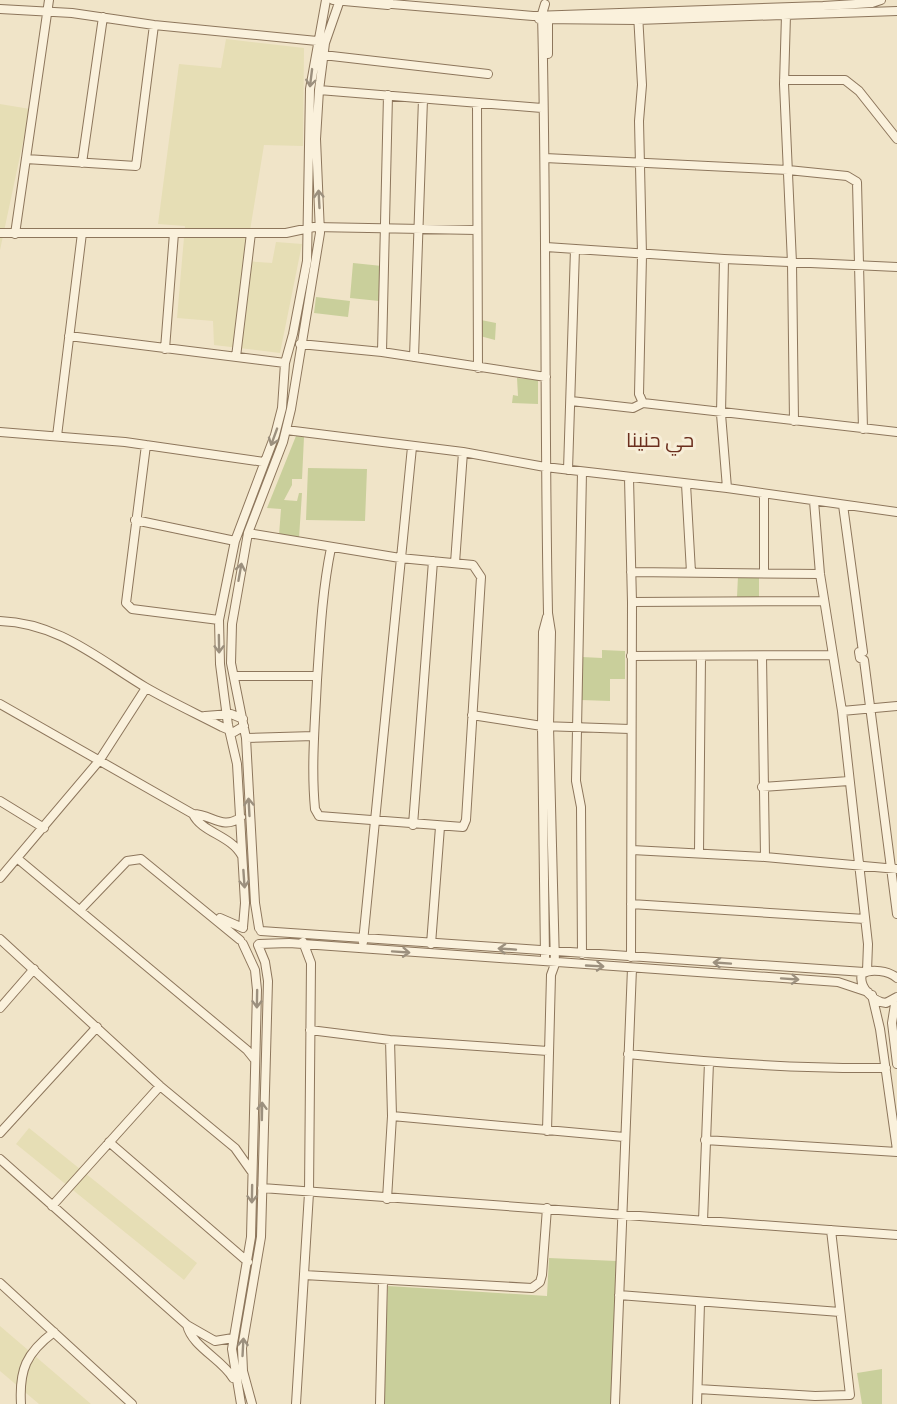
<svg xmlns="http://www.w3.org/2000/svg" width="897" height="1404" font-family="Merriweather,Cairo,serif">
	<rect width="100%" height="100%" fill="#f0e4c8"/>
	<path fill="#e6deb5" d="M226,39L304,48L303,146L264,145L245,261L272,263L276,242L302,244L280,353L214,345L213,321L177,318L185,226L158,224L179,64L221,68Z
		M0,104L30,109L0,250Z
		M29,1128L197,1263L184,1280L16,1144Z
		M0,1326L91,1404H39L0,1371Z"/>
	<path fill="#c9cf9b" d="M353,263L382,266L379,301L350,298Z
		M316,297L350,301L348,317L314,313Z
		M481,320L496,323L495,340L480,336Z
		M517,378L538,380V404L512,403L513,395L518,396Z
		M296,436L304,437L302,479H292V485L284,500L297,501L299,493H302L299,538L279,535L281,509L267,508Z
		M308,468L367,469L365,521L306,520Z
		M738,576H759V598L737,597Z
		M602,650L625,651V679H610V701L581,700L582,657L602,658Z
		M549,1258L616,1261L612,1404H383L388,1286L547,1296Z
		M882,1369V1404H792H862L857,1373Z"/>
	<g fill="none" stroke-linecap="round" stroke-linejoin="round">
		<g stroke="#8d765c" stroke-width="10">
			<path id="minor" d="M333,0L388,5
				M381,0L392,4L533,16L823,6L872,3L881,0
				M545,4L542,14C547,213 544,414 548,613L551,632L549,726L555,964L551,975L547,1131
				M0,9L72,13L154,25L317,41
				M638,14L642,85L639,121L642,255L639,394L643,403
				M786,15L784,84L792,263L794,421
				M539,19L637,20L897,11
				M548,54V16
				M323,55L488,74
				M784,80H845L859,91L897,139
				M319,90L542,108
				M477,103L478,368
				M545,158L788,170L847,176L857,182L863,429
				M26,159L136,166L154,25
				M82,163L103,17
				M0,233H286L314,227L477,230
				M15,234L49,0
				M546,247L724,259L897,267
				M724,259L721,414L727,488
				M69,336L285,363
				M300,344L382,352L546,377
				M165,349L174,233
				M382,352L388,95
				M236,357L251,233
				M414,357L423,99
				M571,401L633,408L643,403L897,432
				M286,430L463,452L545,467L727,488L897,512
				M0,432L125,442L264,462
				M57,436L82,233
				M146,445L126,603L132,609L219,620
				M568,470L575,249
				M629,478L632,602L631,957
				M686,484L691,572
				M764,494V573
				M814,501L820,574L842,711L868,944L867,971
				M843,505L863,652H859L860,658L864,660L897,914
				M135,520L235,541
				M248,533L400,558L473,565L481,577L466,820L463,827L319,816L315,809C311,767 315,723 317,680C320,636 322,592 331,548
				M455,563L463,452
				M631,572L820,574
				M632,602L823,601
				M0,621C58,623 97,658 145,687C169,701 197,714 222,727L234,732L244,726
				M631,656L832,655
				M762,656L765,857
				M234,676H317
				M0,704L193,814C212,814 222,831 241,817
				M842,711L897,706
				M472,715L542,726L630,729
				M205,716L231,714L243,719
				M246,738L314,736
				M762,787L849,781
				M0,801L44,828
				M193,814C202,833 231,835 242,856
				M413,825L433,561
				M632,850L765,857L897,869
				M699,853L701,657
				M18,859L247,1050L255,1060
				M0,878L99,761L146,688
				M631,904L865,919
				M81,909L127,861L141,859L240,940
				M220,918L243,928
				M243,927L245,903L237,764L228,725L220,664L219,620L235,541L275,435L282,408L285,363L293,334L307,261L310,89L326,0
				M259,928L255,903L246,738L231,663L232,624L248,533L283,442L291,409L320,233L316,139L319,90L325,43L340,0
				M261,931L864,972
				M0,939L160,1086L235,1148L252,1172
				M363,942L412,447
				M259,944L289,943L838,982L868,992
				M431,944L440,827
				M582,954L581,807L576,781L582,472
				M545,957L542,726L543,632L547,617
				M897,978C889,971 871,968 862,974C858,987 874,1002 886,1003L897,997
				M872,995L880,1029L897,1150
				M896,998L892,1023L897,1064
				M0,1008L34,969
				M310,1030L390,1040L548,1051
				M628,1054C714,1063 800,1069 886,1068
				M392,1116L624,1137
				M0,1133L97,1027
				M705,1140L897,1152
				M109,1142L248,1262
				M0,1159L187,1325L215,1341L233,1338
				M262,1188L897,1235
				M387,1199L392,1116L390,1040
				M52,1206L160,1086
				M703,1221L709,1062
				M304,1275L532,1288L540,1282L542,1275L547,1208
				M0,1283L132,1404
				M619,1295L840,1312
				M187,1325C192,1347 222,1359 233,1378
				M698,1389L815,1396L850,1395L831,1230
				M21,1404C19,1370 26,1353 54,1332
				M241,1404L232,1349L251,1237L257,990L255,970L243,944
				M252,1404L243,1371L242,1348L261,1237L268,981L265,962L258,945
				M296,1404L309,1193L311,963L303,942
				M380,1404L383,1281
				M615,1404L632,968
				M697,1404L700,1303"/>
		</g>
		<use href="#minor" stroke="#faf1dc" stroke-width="8"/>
	</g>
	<defs><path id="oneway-shaft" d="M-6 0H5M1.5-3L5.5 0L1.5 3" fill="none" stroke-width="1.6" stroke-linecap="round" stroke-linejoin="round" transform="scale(1.5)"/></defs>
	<g stroke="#9c907e">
		<use href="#oneway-shaft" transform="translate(311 78) rotate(97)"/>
		<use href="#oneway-shaft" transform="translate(319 199) rotate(-93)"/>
		<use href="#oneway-shaft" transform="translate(274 437) rotate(110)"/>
		<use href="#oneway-shaft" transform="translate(240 572) rotate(-80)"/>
		<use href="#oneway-shaft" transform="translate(219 644) rotate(89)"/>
		<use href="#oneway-shaft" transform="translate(249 807) rotate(-93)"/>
		<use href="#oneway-shaft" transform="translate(244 879) rotate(86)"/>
		<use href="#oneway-shaft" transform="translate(507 949) rotate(-176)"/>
		<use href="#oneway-shaft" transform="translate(401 952) rotate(4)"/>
		<use href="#oneway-shaft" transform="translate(722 963) rotate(-176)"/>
		<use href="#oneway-shaft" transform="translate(595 966) rotate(3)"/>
		<use href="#oneway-shaft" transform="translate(790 979) rotate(4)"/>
		<use href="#oneway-shaft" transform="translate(257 999) rotate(91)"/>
		<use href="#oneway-shaft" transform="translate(262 1111) rotate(-89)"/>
		<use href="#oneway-shaft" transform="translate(252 1194) rotate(91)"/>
		<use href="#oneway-shaft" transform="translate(243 1347) rotate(-87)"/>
	</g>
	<g text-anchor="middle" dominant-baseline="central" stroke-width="6" stroke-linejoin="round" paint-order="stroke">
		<g font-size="20" fill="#6b2e1e" stroke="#f7eed8">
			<text x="660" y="439">حي حنينا</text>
		</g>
	</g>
</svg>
